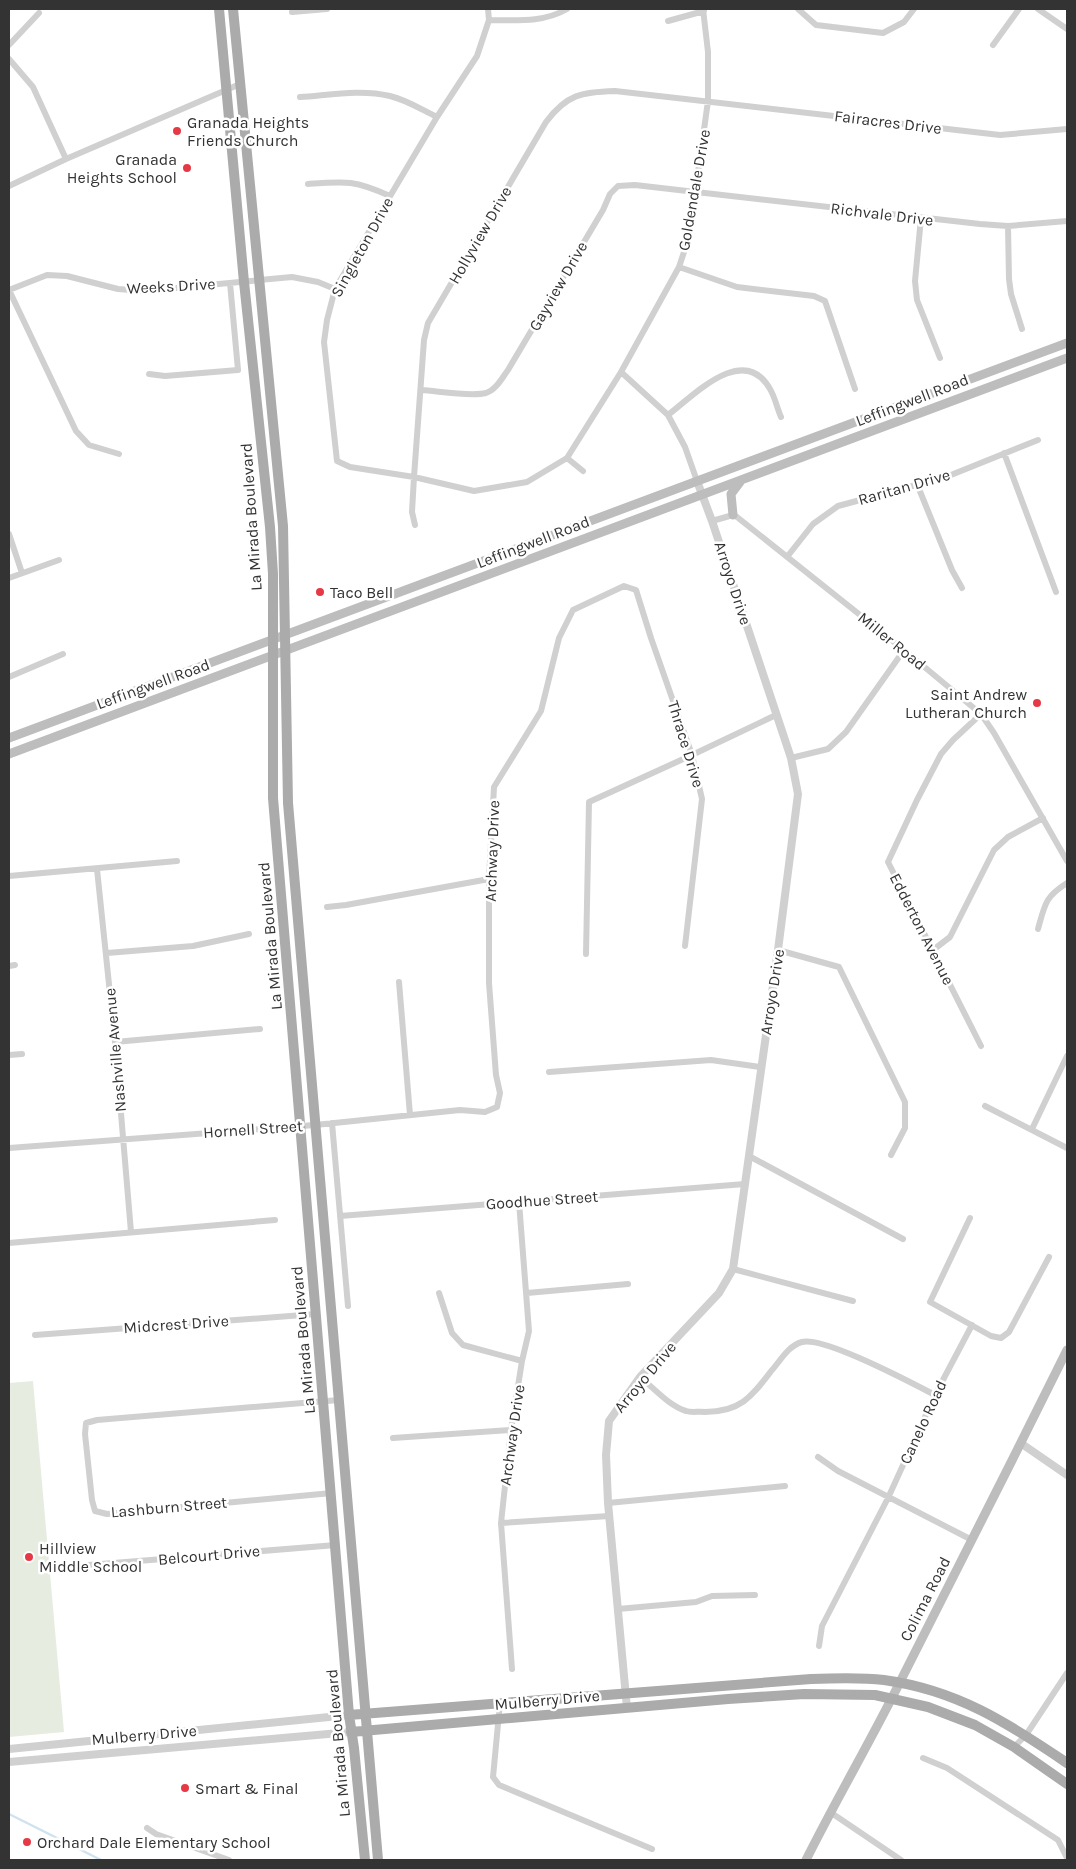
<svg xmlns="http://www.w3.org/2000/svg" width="1076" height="1869" font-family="Karla,sans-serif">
	<rect width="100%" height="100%" fill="#fff"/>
	<path fill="#e6ecdf" d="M33,1381L64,1732L9,1737V1383Z"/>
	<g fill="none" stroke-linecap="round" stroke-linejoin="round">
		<path stroke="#cfe2ee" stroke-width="2.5" d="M9,1814L101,1860"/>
		<path stroke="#d0d0d0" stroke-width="6" d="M488,9L489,20L477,56L437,117L335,289L327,320L324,342L337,461L350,467L414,477L474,491L527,482L567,458L583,471
			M798,9L816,25L883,33L904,22L914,9
			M1038,9L1067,29
			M292,12L327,9
			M489,20C516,20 543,23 567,9
			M668,21L704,11
			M9,45L39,13
			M993,45L1019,9
			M9,59L33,87L66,159
			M300,97C330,95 361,89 390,96C407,100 422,110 437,117
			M308,184C346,181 355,180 390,196
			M9,186L66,159L240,84
			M921,218L915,281L917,300L940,358
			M1008,226L1009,279L1011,294L1022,329
			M679,267L737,287L814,296L825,301L855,389
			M9,290L47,275L67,276L118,289L144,291L292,277L318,282L335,289
			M9,290L76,431L89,445L119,454
			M621,372L668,415L685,447L697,481
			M149,374L165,376L238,370L230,283
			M421,390C438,391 470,397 486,393C496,390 502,378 508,370L603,210L610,194L618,186L635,185L696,192L980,224L1008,226L1067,221
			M668,415C693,396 744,342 770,389C775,397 777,408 781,417
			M1004,453L1056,592
			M567,458L621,372L679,267L689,237L708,101V52L703,9
			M917,484L952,570L962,588
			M712,521L733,515L737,517L904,650L981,714L994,733L1067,861
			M415,525L412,512L414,477L424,340L428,323L546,122C567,94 582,92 615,91L1000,135L1067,129
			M9,534L22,573
			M787,557L813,524L838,506L946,477L1038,440
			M9,578L59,560
			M9,677L63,654
			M981,714L953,740L941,754L917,800L888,862L981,1046
			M791,758L828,749L846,732L904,650
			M97,869L115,1042L131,1232
			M9,876L177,861
			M327,907L346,905L489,879
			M1038,929C1045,904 1045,897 1067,883
			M778,950L839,967L905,1102V1128L891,1155
			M933,950L950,937L994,850L1008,837L1043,818
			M107,953L193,946L249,934
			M586,954L589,802L692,755L776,715
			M9,966L15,965
			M399,982L410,1115
			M115,1042L260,1029
			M9,1055L22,1054
			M549,1072L711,1060L760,1067
			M985,1106L1067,1148
			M332,1123L348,1306
			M1032,1129L1067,1056
			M9,1148L315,1125L460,1110L485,1112L497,1107L500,1093L496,1075L489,983V879L494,787L541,711L559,638L573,610L624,586L636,590L651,638L692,755L702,799L685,946
			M749,1156L903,1239
			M340,1216L745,1184
			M970,1218L930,1302L991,1336L1001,1338L1009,1332L1049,1257
			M9,1243L275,1220
			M733,1269L853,1301
			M439,1293L452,1333L463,1345L522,1361
			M527,1293L628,1284
			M35,1335L316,1314
			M640,1377C654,1388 669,1406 686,1411C692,1413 699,1411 705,1412C741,1412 752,1396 772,1370C781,1360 788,1346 802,1342C824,1336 912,1383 935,1395
			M393,1438L511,1430
			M818,1457L838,1471L972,1540
			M332,1493L107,1514L95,1511L92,1500L85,1434L86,1423L97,1420L339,1400
			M608,1503L785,1486
			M501,1523L609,1516
			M51,1568L336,1545
			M618,1609L696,1602L712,1596L755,1595
			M819,1646L822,1626L888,1498L935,1395L972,1325
			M512,1669L501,1523L511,1430L522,1361L529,1331L519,1202
			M500,1703L493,1777L499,1785L652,1849
			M1014,1747L1026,1735L1067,1673
			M923,1758L947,1768L1058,1840L1067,1858
			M830,1812L901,1860
			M147,1828L156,1834L229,1860"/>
		<path stroke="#d0d0d0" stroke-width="8" d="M1022,1444L1067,1475
			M627,1708L608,1503L606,1455L609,1421L640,1377L719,1293L733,1269L778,950L798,794L791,758L712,521L697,481
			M9,1749L349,1715
			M9,1762L351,1732"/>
		<path stroke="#bdbdbd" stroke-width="9" d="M733,515L731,494L740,482
			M9,738L1067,343
			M9,754L1067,358
			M806,1860C836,1800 870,1742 900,1682C956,1572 1012,1461 1067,1350"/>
		<path stroke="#ababab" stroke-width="10" d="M219,9L244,282L270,527L273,574V798L349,1715L354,1748L365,1860
			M233,9L283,526L288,803L378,1860
			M349,1715L811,1679C835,1678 860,1677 884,1680C957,1690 1008,1723 1067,1763
			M351,1732L728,1699L804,1694L875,1695L928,1707L975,1725L1014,1747L1067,1784"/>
	</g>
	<g fill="#e63946" stroke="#fff" stroke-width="2">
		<circle cx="177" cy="131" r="5"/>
		<circle cx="187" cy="168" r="5"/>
		<circle cx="320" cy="592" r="5"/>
		<circle cx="1037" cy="703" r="5"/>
		<circle cx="29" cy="1557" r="5"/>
		<circle cx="185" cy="1788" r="5"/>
		<circle cx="27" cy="1842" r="5"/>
	</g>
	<g text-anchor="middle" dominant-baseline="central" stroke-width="5" stroke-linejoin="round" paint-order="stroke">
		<g font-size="16" fill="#333" stroke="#fff" text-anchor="start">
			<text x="187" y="122">Granada Heights<tspan x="187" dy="18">Friends Church</tspan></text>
			<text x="177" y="159" text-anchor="end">Granada<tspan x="177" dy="18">Heights School</tspan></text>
			<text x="330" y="592">Taco Bell</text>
			<text x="1027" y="694" text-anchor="end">Saint Andrew<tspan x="1027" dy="18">Lutheran Church</tspan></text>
			<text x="39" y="1548">Hillview<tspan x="39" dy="18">Middle School</tspan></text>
			<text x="195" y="1788">Smart &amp; Final</text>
			<text x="37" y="1842">Orchard Dale Elementary School</text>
		</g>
		<g font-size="16" fill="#333" stroke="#fff">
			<text transform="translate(888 122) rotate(7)">Fairacres Drive</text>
			<text transform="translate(694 190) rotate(-80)">Goldendale Drive</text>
			<text transform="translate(882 214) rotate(7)">Richvale Drive</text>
			<text transform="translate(480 235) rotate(-60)">Hollyview Drive</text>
			<text transform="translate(362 247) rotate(-61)">Singleton Drive</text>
			<text transform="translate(171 286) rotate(-3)">Weeks Drive</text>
			<text transform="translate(558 286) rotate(-60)">Gayview Drive</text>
			<text transform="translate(912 400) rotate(-21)">Leffingwell Road</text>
			<text transform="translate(904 487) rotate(-16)">Raritan Drive</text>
			<text transform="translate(251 517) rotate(-94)">La Mirada Boulevard</text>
			<text transform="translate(533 542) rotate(-21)">Leffingwell Road</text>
			<text transform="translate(733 583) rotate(72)">Arroyo Drive</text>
			<text transform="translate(892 641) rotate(39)">Miller Road</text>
			<text transform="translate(153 684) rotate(-20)">Leffingwell Road</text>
			<text transform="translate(686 744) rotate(73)">Thrace Drive</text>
			<text transform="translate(492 851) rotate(-88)">Archway Drive</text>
			<text transform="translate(922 929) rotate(63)">Edderton Avenue</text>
			<text transform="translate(270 936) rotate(-95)">La Mirada Boulevard</text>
			<text transform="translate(772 992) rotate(-81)">Arroyo Drive</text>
			<text transform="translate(115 1050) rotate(-95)">Nashville Avenue</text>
			<text transform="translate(253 1129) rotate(-4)">Hornell Street</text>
			<text transform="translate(542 1200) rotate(-4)">Goodhue Street</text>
			<text transform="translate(176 1324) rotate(-4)">Midcrest Drive</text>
			<text transform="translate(303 1340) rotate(-95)">La Mirada Boulevard</text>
			<text transform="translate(645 1377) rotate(-50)">Arroyo Drive</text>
			<text transform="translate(923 1422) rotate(-65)">Canelo Road</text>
			<text transform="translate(512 1435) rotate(-82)">Archway Drive</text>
			<text transform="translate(169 1507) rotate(-5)">Lashburn Street</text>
			<text transform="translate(209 1555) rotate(-5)">Belcourt Drive</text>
			<text transform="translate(925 1599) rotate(-63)">Colima Road</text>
			<text transform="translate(547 1700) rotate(-5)">Mulberry Drive</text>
			<text transform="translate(144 1735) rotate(-5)">Mulberry Drive</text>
			<text transform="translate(338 1743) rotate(-95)">La Mirada Boulevard</text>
		</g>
	</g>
	<rect width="1076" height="1869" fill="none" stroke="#333333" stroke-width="20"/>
</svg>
